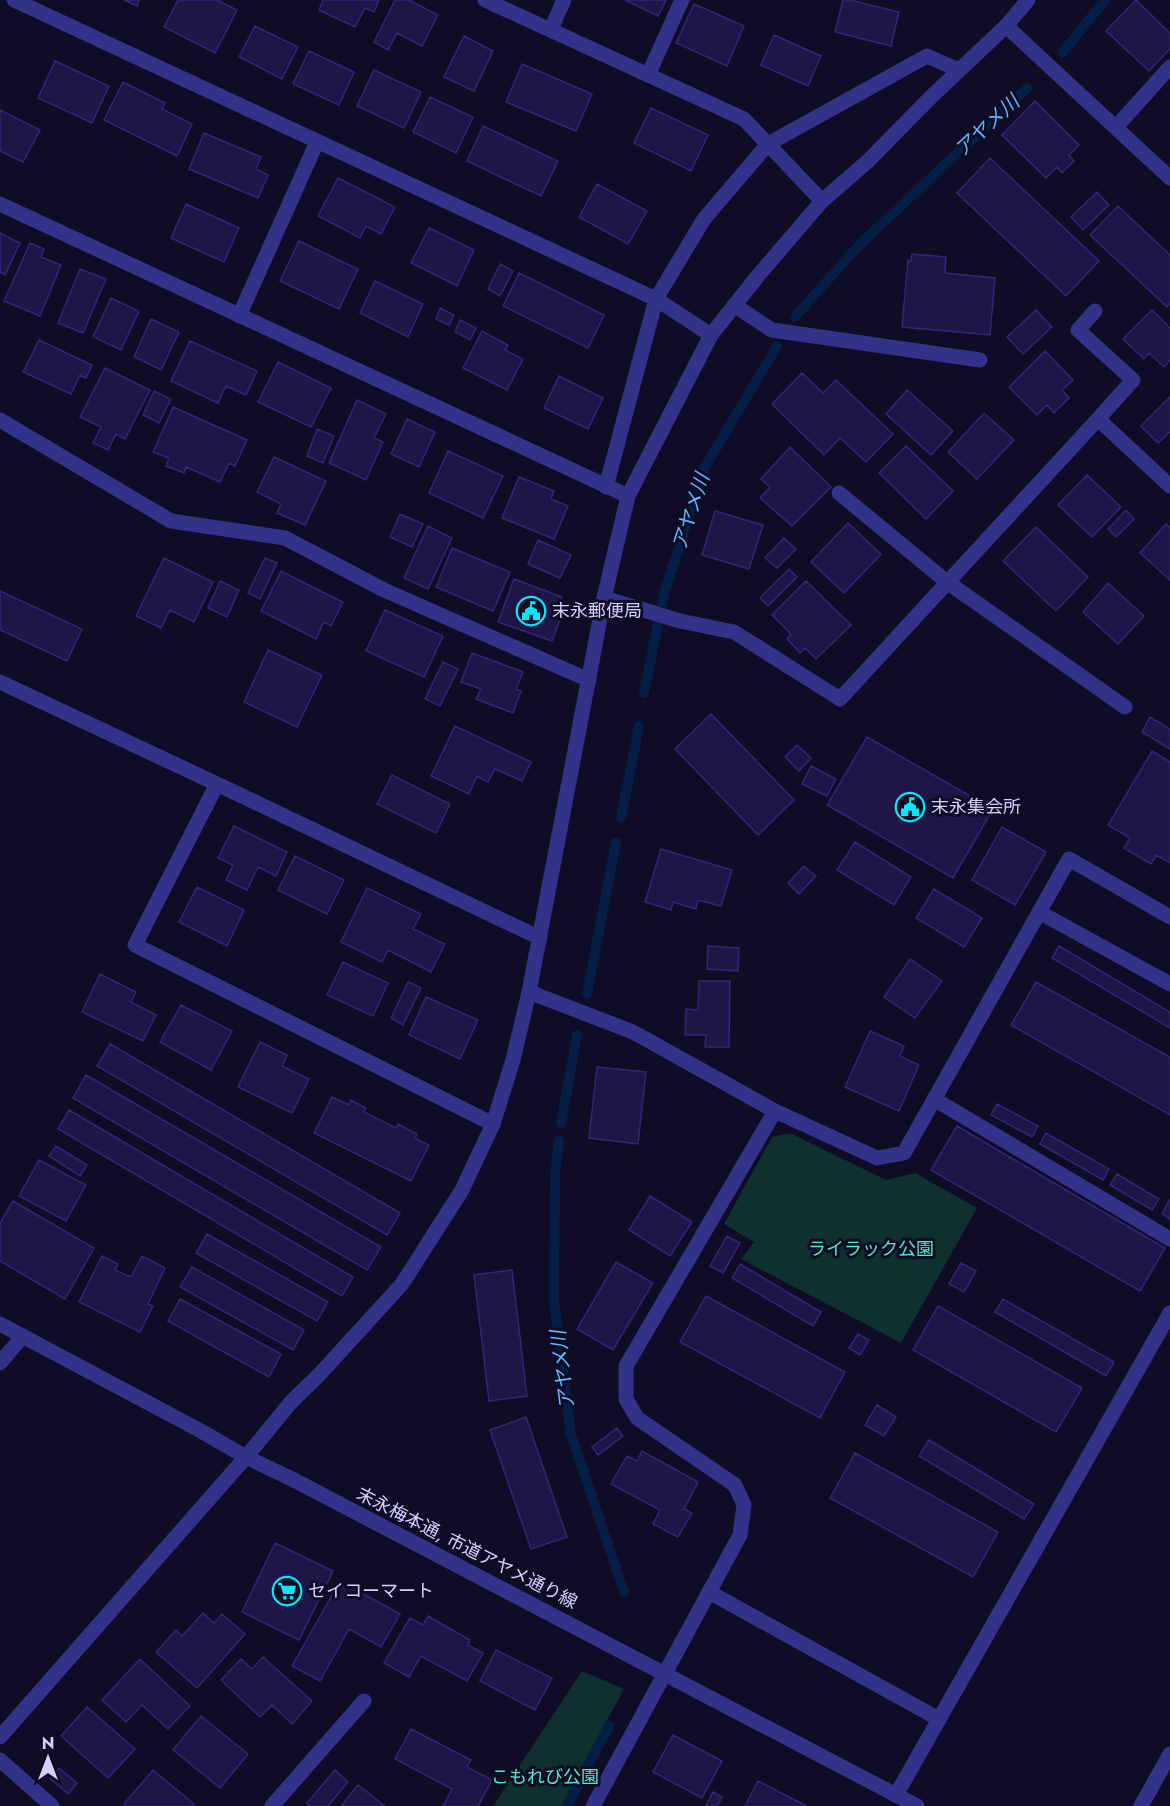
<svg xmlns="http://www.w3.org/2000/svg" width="1170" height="1806" font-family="Jost,'Noto Sans JP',sans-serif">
	<rect width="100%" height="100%" fill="#0f0c25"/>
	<path fill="#0e302e" d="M790,1133L886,1180L915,1173L977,1208L901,1343L741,1259L754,1242L724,1224L772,1137Z
		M582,1671L624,1689L561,1806H493Z"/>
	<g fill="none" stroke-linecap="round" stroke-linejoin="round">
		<path stroke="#041e46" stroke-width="10" d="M1062,53L1105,0
			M795,317L859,245L1027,88
			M644,693L664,594L704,469L777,346
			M621,818L639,726
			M587,994L616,842
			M561,1123L577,1035
			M559,1141L555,1176L554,1300L571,1434L624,1592
			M567,1806L609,1726"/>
	</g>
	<path fill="#1f1648" stroke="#332577" stroke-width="1.5" d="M124,0H139L137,6Z
		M178,0H217L237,10L215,53L164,27Z
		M323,0H379L374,12L365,8L355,27L319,10Z
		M395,0H409L438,15L422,46L397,33L388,50L374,42Z
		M625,0H666L658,16Z
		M843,0H850L899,12L891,46L835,32Z
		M1136,0L1170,33V49L1149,71L1106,31Z
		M694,4L744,26L727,66L676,43Z
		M255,26L298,47L282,79L239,57Z
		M774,35L821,56L808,86L761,65Z
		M464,36L493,51L474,91L444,77Z
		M309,51L354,72L339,105L293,84Z
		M55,61L109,86L92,123L38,98Z
		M522,64L592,94L576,131L506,102Z
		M374,70L421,92L404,128L357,106Z
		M123,82L165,103L162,109L192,124L177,156L104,120Z
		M430,97L473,117L456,153L413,132Z
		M1035,101L1079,145L1069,155L1074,161L1062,173L1057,167L1046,178L1002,135Z
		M651,108L708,135L691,171L634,143Z
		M0,110L40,130L23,162L0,151Z
		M483,126L558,161L541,196L467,161Z
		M204,133L261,157L256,169L268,175L258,198L189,169Z
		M990,158L1099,261L1066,296L957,193Z
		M338,178L395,207L381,234L366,226L360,238L318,216Z
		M597,184L647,211L628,244L579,217Z
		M1097,192L1109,205L1083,230L1071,217Z
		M186,204L239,228L224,262L171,238Z
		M1118,206L1170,255V303L1167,307L1090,235Z
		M429,228L474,250L457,286L411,263Z
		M0,233L20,243L5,275L0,272Z
		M299,241L358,269L339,309L280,281Z
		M30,243L44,249L41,257L61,265L40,316L4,301Z
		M912,254L946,257L945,273L995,278L990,335L902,327L908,260L911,261Z
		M500,264L513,271L500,296L488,289Z
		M80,269L106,279L83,333L58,323Z
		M519,273L604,315L588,348L503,306Z
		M375,281L423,304L408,337L360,313Z
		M111,298L139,311L121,350L93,337Z
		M440,308L454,315L449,325L436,319Z
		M1036,310L1052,327L1023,354L1007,337Z
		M1152,310L1170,328V360L1164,367L1149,353L1144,359L1123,339Z
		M151,319L179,332L161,370L134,357Z
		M460,320L476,328L470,340L455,332Z
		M482,331L508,345L505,350L523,359L507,390L463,368Z
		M39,340L92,365L86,378L80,375L71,394L23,372Z
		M190,341L257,371L246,395L226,386L218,403L171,381Z
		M1045,351L1073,380L1062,390L1069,398L1054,413L1047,405L1037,415L1009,387Z
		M278,362L331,388L311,427L258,402Z
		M105,368L150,390L125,439L116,434L108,450L93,443L101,427L80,417Z
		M802,373L823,393L836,380L893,434L866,462L840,438L824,455L772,404Z
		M559,376L603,398L588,429L544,408Z
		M907,390L953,431L931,455L886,414Z
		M154,391L171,399L159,423L143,415Z
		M1170,397V432L1158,443L1141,426Z
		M357,400L386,414L374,438L383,442L366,480L329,463Z
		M173,407L247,440L235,466L229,463L220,482L186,467L184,473L166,466L169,458L153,452Z
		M984,413L1014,440L977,479L948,452Z
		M407,419L435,432L419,467L391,454Z
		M317,429L334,436L323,463L307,456Z
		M906,446L953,491L926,519L879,473Z
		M790,447L831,487L792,526L760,498L770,487L761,479Z
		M448,451L503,476L483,518L429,493Z
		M274,457L326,481L305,525L277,513L281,504L257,492Z
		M1087,475L1121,507L1092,537L1058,505Z
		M519,477L554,491L551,499L568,506L554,539L502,518Z
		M1126,510L1134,519L1116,537L1108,529Z
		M715,511L763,525L749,569L702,555Z
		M400,514L423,524L412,547L390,537Z
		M848,523L881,554L844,593L811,562Z
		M1166,524L1170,527V580L1140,553Z
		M428,526L452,538L428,589L404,578Z
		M1036,527L1088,577L1056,611L1003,561Z
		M784,538L796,549L777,568L765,558Z
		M538,540L571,555L560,578L528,564Z
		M452,548L510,572L493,611L436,587Z
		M164,558L213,582L194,622L170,610L161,628L136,616Z
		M265,558L277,563L260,599L248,593Z
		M789,569L797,577L768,606L760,598Z
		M281,571L343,602L331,626L324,622L316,639L261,611Z
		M514,579L562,597L557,610L563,612L552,641L498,622Z
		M220,581L239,590L227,617L208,608Z
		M806,581L851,625L816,659L805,648L800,653L787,639L791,634L772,615Z
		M1108,583L1144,616L1118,644L1083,612Z
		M0,591L82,629L67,661L0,630Z
		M385,610L443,636L424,677L366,651Z
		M268,650L322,675L297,727L244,702Z
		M472,653L523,672L516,689L521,691L513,713L476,699L481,689L461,682Z
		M443,662L458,669L440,706L425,699Z
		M711,714L794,800L758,835L675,749Z
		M1150,717L1170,729V749L1142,732Z
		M455,726L531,762L522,781L495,769L488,782L477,776L469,794L431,776Z
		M867,737L993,809L953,878L827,805Z
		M797,745L811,758L799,771L785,757Z
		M1152,751L1170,762V863L1156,855L1151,864L1124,848L1130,838L1108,825Z
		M811,766L836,779L827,796L802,784Z
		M392,775L450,804L436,833L377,804Z
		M234,826L287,852L276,876L258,867L247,890L226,880L233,865L218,858Z
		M1002,827L1046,852L1015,905L972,880Z
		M855,842L911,877L894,905L837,870Z
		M661,849L732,870L721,906L698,900L696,909L673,902L671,910L645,902Z
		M295,856L344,880L327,914L278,890Z
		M804,866L816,876L799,894L788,883Z
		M197,887L244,910L227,946L179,922Z
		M367,888L421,914L413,929L445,944L431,972L388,950L382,962L341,942Z
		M934,889L982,918L964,947L916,918Z
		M708,946L739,948L738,971L707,969Z
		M1059,946L1170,1012V1028L1052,958Z
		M910,959L942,981L915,1018L884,997Z
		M343,962L388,983L373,1016L327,995Z
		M100,974L136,992L131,1002L156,1015L143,1041L82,1012Z
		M699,981H730L729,1047H705L706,1035H685L686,1009L698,1010Z
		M408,982L421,988L403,1025L391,1018Z
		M1036,982L1170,1057V1115L1011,1025Z
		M426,997L478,1020L460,1059L409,1035Z
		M181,1005L232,1031L211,1070L160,1042Z
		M870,1031L904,1046L900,1056L919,1065L899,1111L845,1087Z
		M260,1042L287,1055L282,1066L309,1079L292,1113L238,1087Z
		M110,1044L400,1213L387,1235L97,1066Z
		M597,1067L646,1072L638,1144L589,1138Z
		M86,1075L381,1247L367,1270L73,1098Z
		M332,1097L349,1105L351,1100L366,1108L364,1112L396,1128L398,1124L417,1134L415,1138L429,1145L411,1181L314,1133Z
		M997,1104L1038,1126L1032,1137L991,1115Z
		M69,1110L353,1277L342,1296L58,1129Z
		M957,1126L1165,1248L1140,1291L931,1170Z
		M1046,1133L1109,1169L1103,1180L1040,1144Z
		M56,1146L87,1165L80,1176L49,1156Z
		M39,1160L86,1185L66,1221L19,1196Z
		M1117,1174L1159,1199L1152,1210L1110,1185Z
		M650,1196L692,1222L670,1256L629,1230Z
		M1170,1199V1219L1162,1214Z
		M13,1201L94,1248L65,1299L0,1261V1223Z
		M207,1234L328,1302L317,1321L196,1253Z
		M727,1236L740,1243L723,1273L710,1266Z
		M102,1256L118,1264L115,1270L131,1277L142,1256L165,1268L148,1304L153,1306L140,1332L79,1302Z
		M616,1262L653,1283L613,1350L577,1329Z
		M961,1263L976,1271L964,1292L949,1284Z
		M740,1264L821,1312L813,1326L732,1278Z
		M192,1267L304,1330L293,1350L180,1287Z
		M512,1270L527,1396L489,1401L474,1275Z
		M706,1296L845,1372L820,1418L680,1342Z
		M180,1299L281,1354L269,1377L168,1321Z
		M1003,1299L1114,1362L1106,1376L995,1312Z
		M938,1306L1082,1388L1056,1432L913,1350Z
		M858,1334L869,1340L860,1355L849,1348Z
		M877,1405L896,1417L884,1436L865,1425Z
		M526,1417L567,1537L531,1549L490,1430Z
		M617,1428L623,1436L598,1455L592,1447Z
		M929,1440L1034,1504L1024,1519L919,1456Z
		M642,1451L698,1482L684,1509L692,1513L678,1537L653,1524L660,1510L611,1484L627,1456L637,1461Z
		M855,1453L998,1532L973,1577L830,1498Z
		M275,1543L333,1571L299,1640L242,1612Z
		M340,1581L400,1614L381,1647L349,1629L320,1681L292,1666Z
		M203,1613L214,1623L222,1614L245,1634L197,1688L156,1652L176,1630L182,1636Z
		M428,1616L470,1640L468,1645L483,1653L467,1681L421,1656L409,1677L384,1663L410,1618L423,1625Z
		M496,1650L552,1678L535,1710L480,1681Z
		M263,1657L312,1701L292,1724L272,1705L260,1717L221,1680L241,1659L252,1669Z
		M140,1659L190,1706L168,1729L142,1705L126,1722L102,1700Z
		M87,1707L135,1749L108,1778L61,1736Z
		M201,1716L248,1754L220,1788L173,1750Z
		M411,1729L471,1760L467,1767L492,1780L478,1806H443L452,1789L395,1759Z
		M673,1735L722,1761L702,1798L653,1772Z
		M59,1768L77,1783L68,1794L50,1779Z
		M153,1770L194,1804L192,1806H126L124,1804Z
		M335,1770L348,1782L328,1806H310L307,1803Z
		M758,1781L807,1806H745Z
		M358,1785L385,1806H341Z
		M713,1792L722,1797L717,1806H706Z"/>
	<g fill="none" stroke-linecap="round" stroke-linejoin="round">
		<path stroke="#333289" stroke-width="15" d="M551,29L564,0
			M648,75L682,0
			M734,305L772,330L980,360
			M1095,311L1078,330L1133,380L1098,419
			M239,316L317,142
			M606,487L656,299L704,219L768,144L927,56L959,70
			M1039,912L1170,984
			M934,1099L1170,1239
			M0,1363L23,1336
			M709,1592L939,1719"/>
		<path stroke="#333289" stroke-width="15" d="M14,0L656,299L711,335
			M485,0L744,119L822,201
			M1006,26L1170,178
			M1116,127L1170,67
			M0,204L628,496
			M0,420L171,521L285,538L384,590L589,680
			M839,493L947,582L1125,707
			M604,598L680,621L734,632L840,699L1098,419L1170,486
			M0,682L217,784
			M529,992L633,1032L775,1111
			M493,1124L135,945L217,784L540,938
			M0,1760L52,1806
			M896,1795L1170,1313
			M272,1806L364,1701
			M593,1806L740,1535L744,1505L735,1485L637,1418L626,1399V1366L775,1111L877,1158L904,1153L1069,859L1170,917
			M1141,1806L1170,1754"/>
		<path stroke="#333289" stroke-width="15" d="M0,1324L201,1431L246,1457L292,1479L917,1806
			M0,1737L246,1457L292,1401L318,1376L402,1284L462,1190L493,1124L513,1060L529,992L604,598L628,496L711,335L757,277L822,201L868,161L931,97L1006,26L1028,0"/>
	</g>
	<defs>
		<g id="civic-ring" transform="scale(1.5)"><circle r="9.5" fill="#0f0c25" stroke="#00e8fb" stroke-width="1.5"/><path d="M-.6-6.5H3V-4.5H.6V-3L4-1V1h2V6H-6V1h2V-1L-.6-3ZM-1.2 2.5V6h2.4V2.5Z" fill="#00e8fb"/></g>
		<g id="supermarket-ring" transform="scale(1.5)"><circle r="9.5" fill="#0f0c25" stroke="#00e8fb" stroke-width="1.5"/><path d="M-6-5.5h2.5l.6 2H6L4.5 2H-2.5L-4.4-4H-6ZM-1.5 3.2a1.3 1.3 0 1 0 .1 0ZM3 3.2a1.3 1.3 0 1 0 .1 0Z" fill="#00e8fb"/></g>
	</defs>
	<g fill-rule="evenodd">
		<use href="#civic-ring" x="531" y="611"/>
		<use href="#civic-ring" x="910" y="807"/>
		<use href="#supermarket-ring" x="287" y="1591"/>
	</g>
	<g text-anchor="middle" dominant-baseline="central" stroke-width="6" stroke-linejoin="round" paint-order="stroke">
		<g font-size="18" fill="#d4d0ff" stroke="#0f0c25" text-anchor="start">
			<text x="552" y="611">末永郵便局</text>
			<text x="931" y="807">末永集会所</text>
			<text x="308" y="1591">セイコーマート</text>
		</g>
		<g font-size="18" fill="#4fecc1" stroke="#0f0c25">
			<text x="871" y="1249">ライラック公園</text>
			<text x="545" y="1777">こもれび公園</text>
		</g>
		<g font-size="18" fill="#d4d0ff" stroke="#0f0c25">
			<text transform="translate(467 1548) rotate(27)">末永梅本通, 市道アヤメ通り線</text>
		</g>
		<g font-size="20" font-style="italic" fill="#5eb8ff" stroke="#0f0c25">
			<text transform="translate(987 126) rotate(-43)">アヤメ川</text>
			<text transform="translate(691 512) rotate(-72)">アヤメ川</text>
			<text transform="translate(563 1370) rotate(-97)">アヤメ川</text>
		</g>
	</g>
	<g transform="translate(48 1758)" stroke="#0f0c25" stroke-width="4.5" paint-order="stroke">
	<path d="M0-4.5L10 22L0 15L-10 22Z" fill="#d4d0ff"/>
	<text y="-9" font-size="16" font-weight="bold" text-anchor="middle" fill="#d4d0ff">N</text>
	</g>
</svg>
